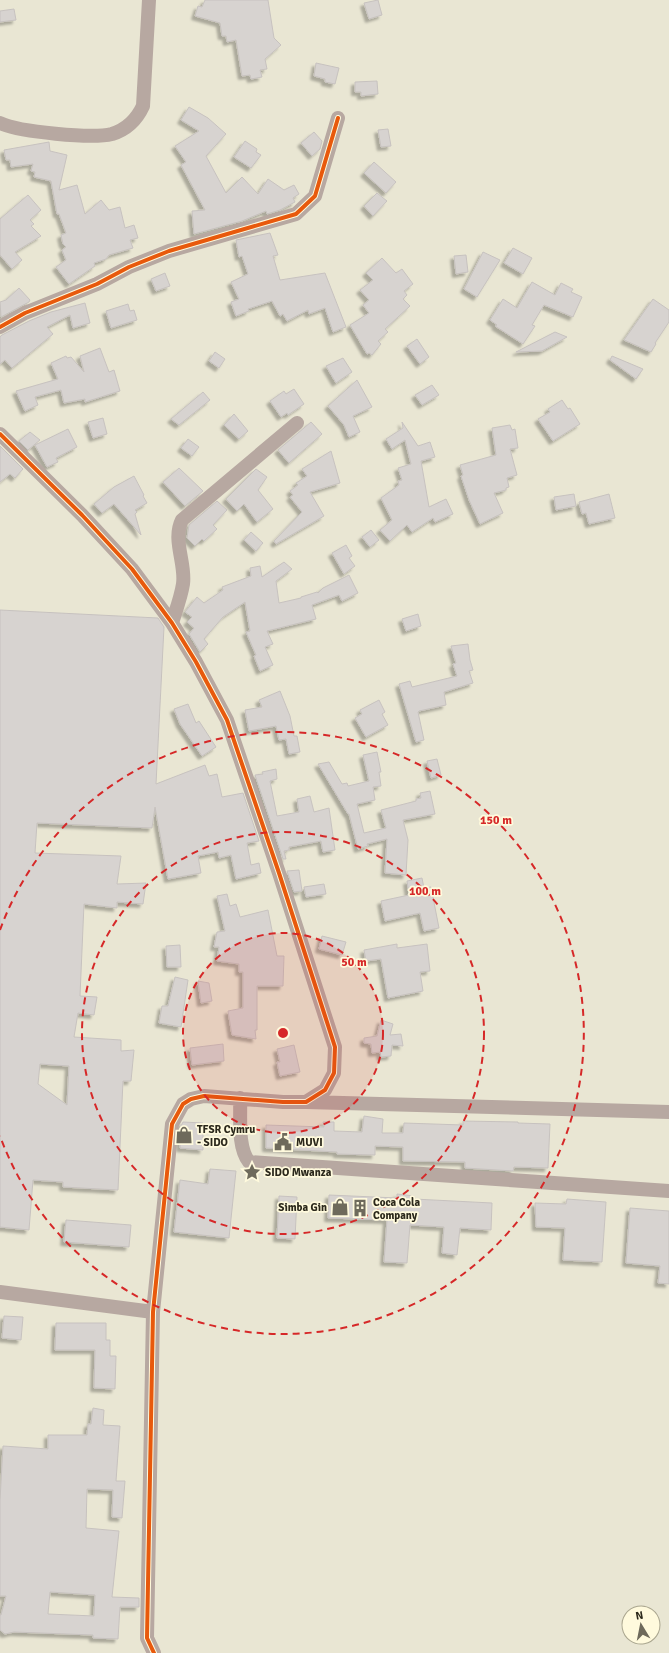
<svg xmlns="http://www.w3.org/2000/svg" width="669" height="1653" font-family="Signika,sans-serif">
	<defs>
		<filter id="shadow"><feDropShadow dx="-3.5" dy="3.5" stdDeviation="1" flood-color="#0004"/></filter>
	</defs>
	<rect width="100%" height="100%" fill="#e9e6d3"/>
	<path fill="#d7d3d0" stroke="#c7c2bf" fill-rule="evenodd" filter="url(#shadow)" d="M205,0H268L274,38L281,45L265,59L267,69L260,70L262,77L251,79L250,75L242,76L236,40L227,42L226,36H222L220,23L195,16L198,6L202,7Z
		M378,0L382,15L369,19L364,3Z
		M14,9L16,20L0,22V11Z
		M316,63L339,68L335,84L325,82V79L314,76Z
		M377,81L378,94L361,96V92H355V82Z
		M189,107L208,118L226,134L206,156L226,193L242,177L258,194L268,179L284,190L294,185L299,194L293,198L295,202L280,210L267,214L266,211L242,221L194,234L192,211L205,210L181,165L186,162L175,146L199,131L181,120Z
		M388,129L391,146L381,147L378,130Z
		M314,132L322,141L320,149L312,156L301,143Z
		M245,141L257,149L256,152L261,155L251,168L234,157Z
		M49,142L50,151L67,155L59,190L77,185L85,214L101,200L109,210L120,207L125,228L134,225L138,238L130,240L133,248L109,255L106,259L94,263L95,266L69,284L56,267L66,260L62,250L66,247L63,244L61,235L66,233L59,214H57L51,181L34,177L35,172L31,171L33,164L11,167L10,160H6L4,150Z
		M374,162L396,182L386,193L364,173Z
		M377,193L387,201L373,216L364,206Z
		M28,195L41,210L30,220L34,224L31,226L41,236L15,252L22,260L12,269L0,255V219Z
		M270,233L278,255L273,256L280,280L325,273L346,327L333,332L325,308L309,314L308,310L287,321L283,314L280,316L272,301L248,309L249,311L236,316L231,302L239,299L231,282L248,274L242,256L239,257L236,240Z
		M513,248L532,258L523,274L504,263Z
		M483,252L500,260L477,297L464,289Z
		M466,255L468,272L456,274L454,256Z
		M382,258L396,273L402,269L413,284L404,291L407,295L403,299L410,306L385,329L388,332L378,341L381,344L372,355L369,353L367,354L350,325L369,313L363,305L369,300L360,290L373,280L366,273Z
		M165,273L170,286L156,291L151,279Z
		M532,282L555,295L561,283L573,289L571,292L582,297L573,317L544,305L532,325L535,326L523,344L495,326L497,325L490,320L503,299L517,308Z
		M19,288L30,300L29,302L1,317L0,302L6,300Z
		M653,299L669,310V322L655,343L656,344L651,352L624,340Z
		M85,303L90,323L73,328L70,315L47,327L53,334L12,368L5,360L0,364V337L2,335L29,321L51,312Z
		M128,304L130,311L134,310L137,320L111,328L106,311Z
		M555,332L567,337L542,351L516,352Z
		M417,339L429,357L420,364L407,346Z
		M100,348L109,372L114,370L120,391L85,402V399L64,403L61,390L35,397L38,405L25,411L16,391L58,379L51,363L66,356L67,358L71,357L84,372L80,356Z
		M215,352L225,359L219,368L209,361Z
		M612,356L643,369L636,379L610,360Z
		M343,358L352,372L336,383L326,366Z
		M357,380L372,407L353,416L360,432L349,437L344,425L328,406Z
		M432,385L439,395L422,405L415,395Z
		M294,389L304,404L288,415L287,413L281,417L270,401L284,391L286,394Z
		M203,392L210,400L179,425L171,419Z
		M562,400L568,409L570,408L580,424L553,441L538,419L550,412L548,409Z
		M234,414L248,431L239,439L224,425Z
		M103,418L107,434L93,438L88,422Z
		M311,422L322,434L289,463L278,450Z
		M402,422L418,446L430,442L435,457L421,461L429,507L446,499L453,514L435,522L433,518L412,532L407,525L390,541L380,530L392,520L381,498L399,485L398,481L402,480L398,468L411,464L405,440L392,449L386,439L403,428Z
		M510,425L512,430L515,429L518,448L510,449L517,475L507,478L509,487L506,488V490L494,493L503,513L480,524L469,500L461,476L463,475L460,465L496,455L492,428Z
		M68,429L77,447L56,458L58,462L47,467L35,445Z
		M30,432L40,440L28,450L19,441Z
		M188,439L199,447L192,456L181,448Z
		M0,446L23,469L15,478L10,474L0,482Z
		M331,451L340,483L310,492L324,516L276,544L274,541L302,512L290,497L293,495L290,491L298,485L296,483L307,476L302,469Z
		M179,468L203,491L185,506L163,482Z
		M256,469L267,477L258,490L273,509L257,522L244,504L237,511L226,499Z
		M134,476L144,495L143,496L147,503L135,510L137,512L135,514L141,535L114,504L102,513L94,504L114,487Z
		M574,494L576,506L556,510L554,497Z
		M609,494L615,518L589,524L586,513L582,514L579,502Z
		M217,501L227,510L213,525L217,529L204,541L202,539L195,546L187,538L189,525Z
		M371,530L379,540L370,547L362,537Z
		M251,532L263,543L256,551L244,540Z
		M346,545L352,556L349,558L355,566L344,574L332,553Z
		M284,562L292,569L276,581L279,603L301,598V597L317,592L318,593L323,588L349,575L358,593L342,601L339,595L312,605L316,619L267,631L273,644L265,647L273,665L260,671L254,656L256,655L246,632L250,631L245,602L223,617L204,639L208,644L200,652L189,634L194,628L187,622L192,617L185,612L197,597L204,603L223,590L222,587L251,576L250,568L260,566L262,577Z
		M0,610L158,618L164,627L156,784L205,765L209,776L217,774L222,797L243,793L259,841L247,843L251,865L259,863L261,873L236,879L231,855L219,858L218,852L198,856L201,873L168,879L155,807L152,828L37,823L35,853L121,856L117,884L146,883L143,904L117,902V908L84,904L80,996L97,997L94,1015L78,1013L74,1037L121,1040V1051L134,1050L131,1081H123L118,1190L63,1187V1182L33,1180L29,1230L0,1227ZM40,1064L69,1066L67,1105L38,1084Z
		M418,614L421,626L406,631L402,619Z
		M468,644L470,660L473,670L469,671L473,683L444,692L446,705L419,711L418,712L424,740L416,742L399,684L410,681L412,687L457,676L453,664L456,663L451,646Z
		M280,691L290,716L294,736H297L300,752L289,754L286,739L279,740L276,726L249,731L245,710L262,707L259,700Z
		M379,700L385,712L382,714L388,725L366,737L355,718L362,714L360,710Z
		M188,704L196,723L199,721L216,747L202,756L180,724L174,709Z
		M377,752L381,772H379L381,786L373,787L375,800L357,804L364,833L386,828L381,810L416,801V799L421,798L420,793L430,791L435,814L403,820L408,840L406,875L385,873L387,839L367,844L368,846L358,849L349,814H348L318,764L329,762L342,784L347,783L348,786L369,781L363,755Z
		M437,759L441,775L431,778L427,761Z
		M276,769L277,779L270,781L277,816L299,812L297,799L310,796L314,812L329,808L335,850L323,852L321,841L289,847V850L284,851L286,859H283L255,775L263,774L262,772Z
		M299,870L302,891L294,892L287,871Z
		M422,878L424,888L431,887L439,928L424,931L420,913L385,921L381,901L409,895L407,881Z
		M324,884L326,894L306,897L304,887Z
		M227,894L230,906L236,904L240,917L268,910L277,956H284L283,986H257V1030H255L256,1039L232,1035L228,1011L243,1008V972H239V964L217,961L219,947H214L217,932L225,931L217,896Z
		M322,936L346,942L342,955L319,949Z
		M397,944V948L427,944L430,971L420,972L423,991L388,998L381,959L366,961L364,950Z
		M180,945L181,967H167L166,946Z
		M175,977L188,980L181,1027L159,1023L162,1006H168Z
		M198,981L209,983L212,1001L201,1003Z
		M381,1020L393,1024L390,1035L401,1034L403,1046L392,1045L391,1056L381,1057L380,1052L372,1053L371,1044L364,1043V1038L377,1036Z
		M223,1044L224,1061L192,1065L190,1048Z
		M294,1045L300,1072L280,1076L277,1062H280L277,1049Z
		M364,1116L383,1119L382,1133H403L404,1123L463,1125V1121L518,1122V1123L550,1124L548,1168L514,1167L513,1171L465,1168V1162L403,1161V1147L375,1146V1155L337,1154V1152L266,1148V1125L324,1127L323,1122H334V1131L362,1132Z
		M183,1122L203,1123V1150L180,1148L181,1126Z
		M210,1169L236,1171L229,1238L174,1232L180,1180L208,1184Z
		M397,1194L414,1196V1199L492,1203L491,1230L460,1228L457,1255L442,1253L444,1227L410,1225L407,1263L384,1262L387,1220L328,1218L329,1195L397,1198Z
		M279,1196L297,1197L295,1239L277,1238Z
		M567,1199L606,1202L602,1262L563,1260L565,1228L536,1227L535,1203L566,1204Z
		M630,1208L669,1211V1284L658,1283L660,1266L626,1263Z
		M66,1220L131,1225L129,1247L64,1242Z
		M4,1316L23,1317L21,1340L2,1338Z
		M56,1323H106V1340H110V1356H116L115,1389L94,1388L95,1350H55Z
		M93,1408L104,1410L103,1425L120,1426L116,1481H125L122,1518L112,1517L113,1490L87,1489L86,1528L119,1531L112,1597L139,1598V1607H120L118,1639L93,1638V1635L14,1632L5,1634L0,1630V1615H1L6,1596H0V1500L3,1446L48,1449V1435H87L88,1424H91ZM50,1592L95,1595L94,1616L48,1614Z"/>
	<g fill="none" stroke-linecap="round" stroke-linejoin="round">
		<path stroke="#b7a8a1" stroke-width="14" d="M0,123C19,132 92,139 112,134C128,129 137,119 143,106L149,0
			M0,327L25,313L97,284L129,267L169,251L296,214L315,196L338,118
			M0,434L82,515L132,569L172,623L196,662L227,720L279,873L335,1047L334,1073L325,1090L306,1102H283L204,1096L191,1099L183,1104L172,1124L153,1312L147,1638L154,1653
			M172,623C176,610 181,597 183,584C186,563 172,540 182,520L297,423
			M240,1098C241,1117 237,1147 249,1162L669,1191
			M306,1102L669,1112
			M0,1292L153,1312"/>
		<g stroke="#fffadd" stroke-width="6">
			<path id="cycleway" d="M0,327L25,313L97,284L129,267L169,251L296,214L315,196L338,118
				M0,434L82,515L132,569L172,623L196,662L227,720L279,873L335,1047L334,1073L325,1090L306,1102H283L204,1096L191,1099L183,1104L172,1124L153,1312L147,1638L154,1653"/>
		</g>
		<use href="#cycleway" stroke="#e8590c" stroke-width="4"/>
	</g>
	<circle cx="283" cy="1033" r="100" fill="#d62828" fill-opacity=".12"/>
	<g fill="none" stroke="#d62828" stroke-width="2" stroke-dasharray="7 5">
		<circle cx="283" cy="1033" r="100"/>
		<circle cx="283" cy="1033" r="201"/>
		<path d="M0 930A301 301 0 1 1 0 1136"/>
	</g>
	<defs>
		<g id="shop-bare" transform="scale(1.38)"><path d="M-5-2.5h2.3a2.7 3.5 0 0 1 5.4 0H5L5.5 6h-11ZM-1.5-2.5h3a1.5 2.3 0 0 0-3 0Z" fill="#6e6a5b" stroke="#fffadd" stroke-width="2.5" paint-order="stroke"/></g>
		<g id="civic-bare" transform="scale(1.38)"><path d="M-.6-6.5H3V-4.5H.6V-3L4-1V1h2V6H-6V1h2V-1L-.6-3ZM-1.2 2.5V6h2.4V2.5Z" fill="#6e6a5b" stroke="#fffadd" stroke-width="2.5" paint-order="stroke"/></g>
		<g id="sight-bare" transform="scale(1.38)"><path d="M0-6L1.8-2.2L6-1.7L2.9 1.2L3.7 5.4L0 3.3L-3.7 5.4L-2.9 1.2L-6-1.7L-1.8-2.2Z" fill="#6e6a5b" stroke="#fffadd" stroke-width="2.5" paint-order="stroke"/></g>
		<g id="building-bare" transform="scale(1.38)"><path d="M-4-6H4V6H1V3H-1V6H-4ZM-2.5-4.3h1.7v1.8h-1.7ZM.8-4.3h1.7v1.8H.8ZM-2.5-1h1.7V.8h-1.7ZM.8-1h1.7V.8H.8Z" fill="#6e6a5b" stroke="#fffadd" stroke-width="2.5" paint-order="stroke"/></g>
	</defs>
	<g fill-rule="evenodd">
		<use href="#shop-bare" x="184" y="1135"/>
		<use href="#civic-bare" x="283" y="1142"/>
		<use href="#sight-bare" x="252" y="1172"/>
		<use href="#shop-bare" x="340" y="1207"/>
		<use href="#building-bare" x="360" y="1208"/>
	</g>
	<g text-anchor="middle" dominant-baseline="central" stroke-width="3.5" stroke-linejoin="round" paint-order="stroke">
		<g font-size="11" font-weight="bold" fill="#2b281b" stroke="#fffadd" text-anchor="start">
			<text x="197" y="1129">TFSR Cymru<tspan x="197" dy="13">- SIDO</tspan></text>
			<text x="296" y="1142">MUVI</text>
			<text x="265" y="1172">SIDO Mwanza</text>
			<text x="373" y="1202">Coca Cola<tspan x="373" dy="13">Company</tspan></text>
			<text x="327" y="1207" text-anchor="end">Simba Gin</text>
		</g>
	</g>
	<circle cx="283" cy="1033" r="6" fill="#d62828" stroke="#fffadd" stroke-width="2"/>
	<g font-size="12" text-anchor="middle" font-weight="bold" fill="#d62828" stroke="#fffadd" stroke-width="3.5" stroke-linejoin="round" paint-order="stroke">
		<text x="496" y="824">150 m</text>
		<text x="425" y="895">100 m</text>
		<text x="354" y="966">50 m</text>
	</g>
	<g transform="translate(641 1625) rotate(350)"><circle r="19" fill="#fffadd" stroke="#aaa68f"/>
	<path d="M0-3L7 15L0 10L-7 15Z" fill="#6e6a5b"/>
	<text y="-6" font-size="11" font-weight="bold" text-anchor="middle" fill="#2b281b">N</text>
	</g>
</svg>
